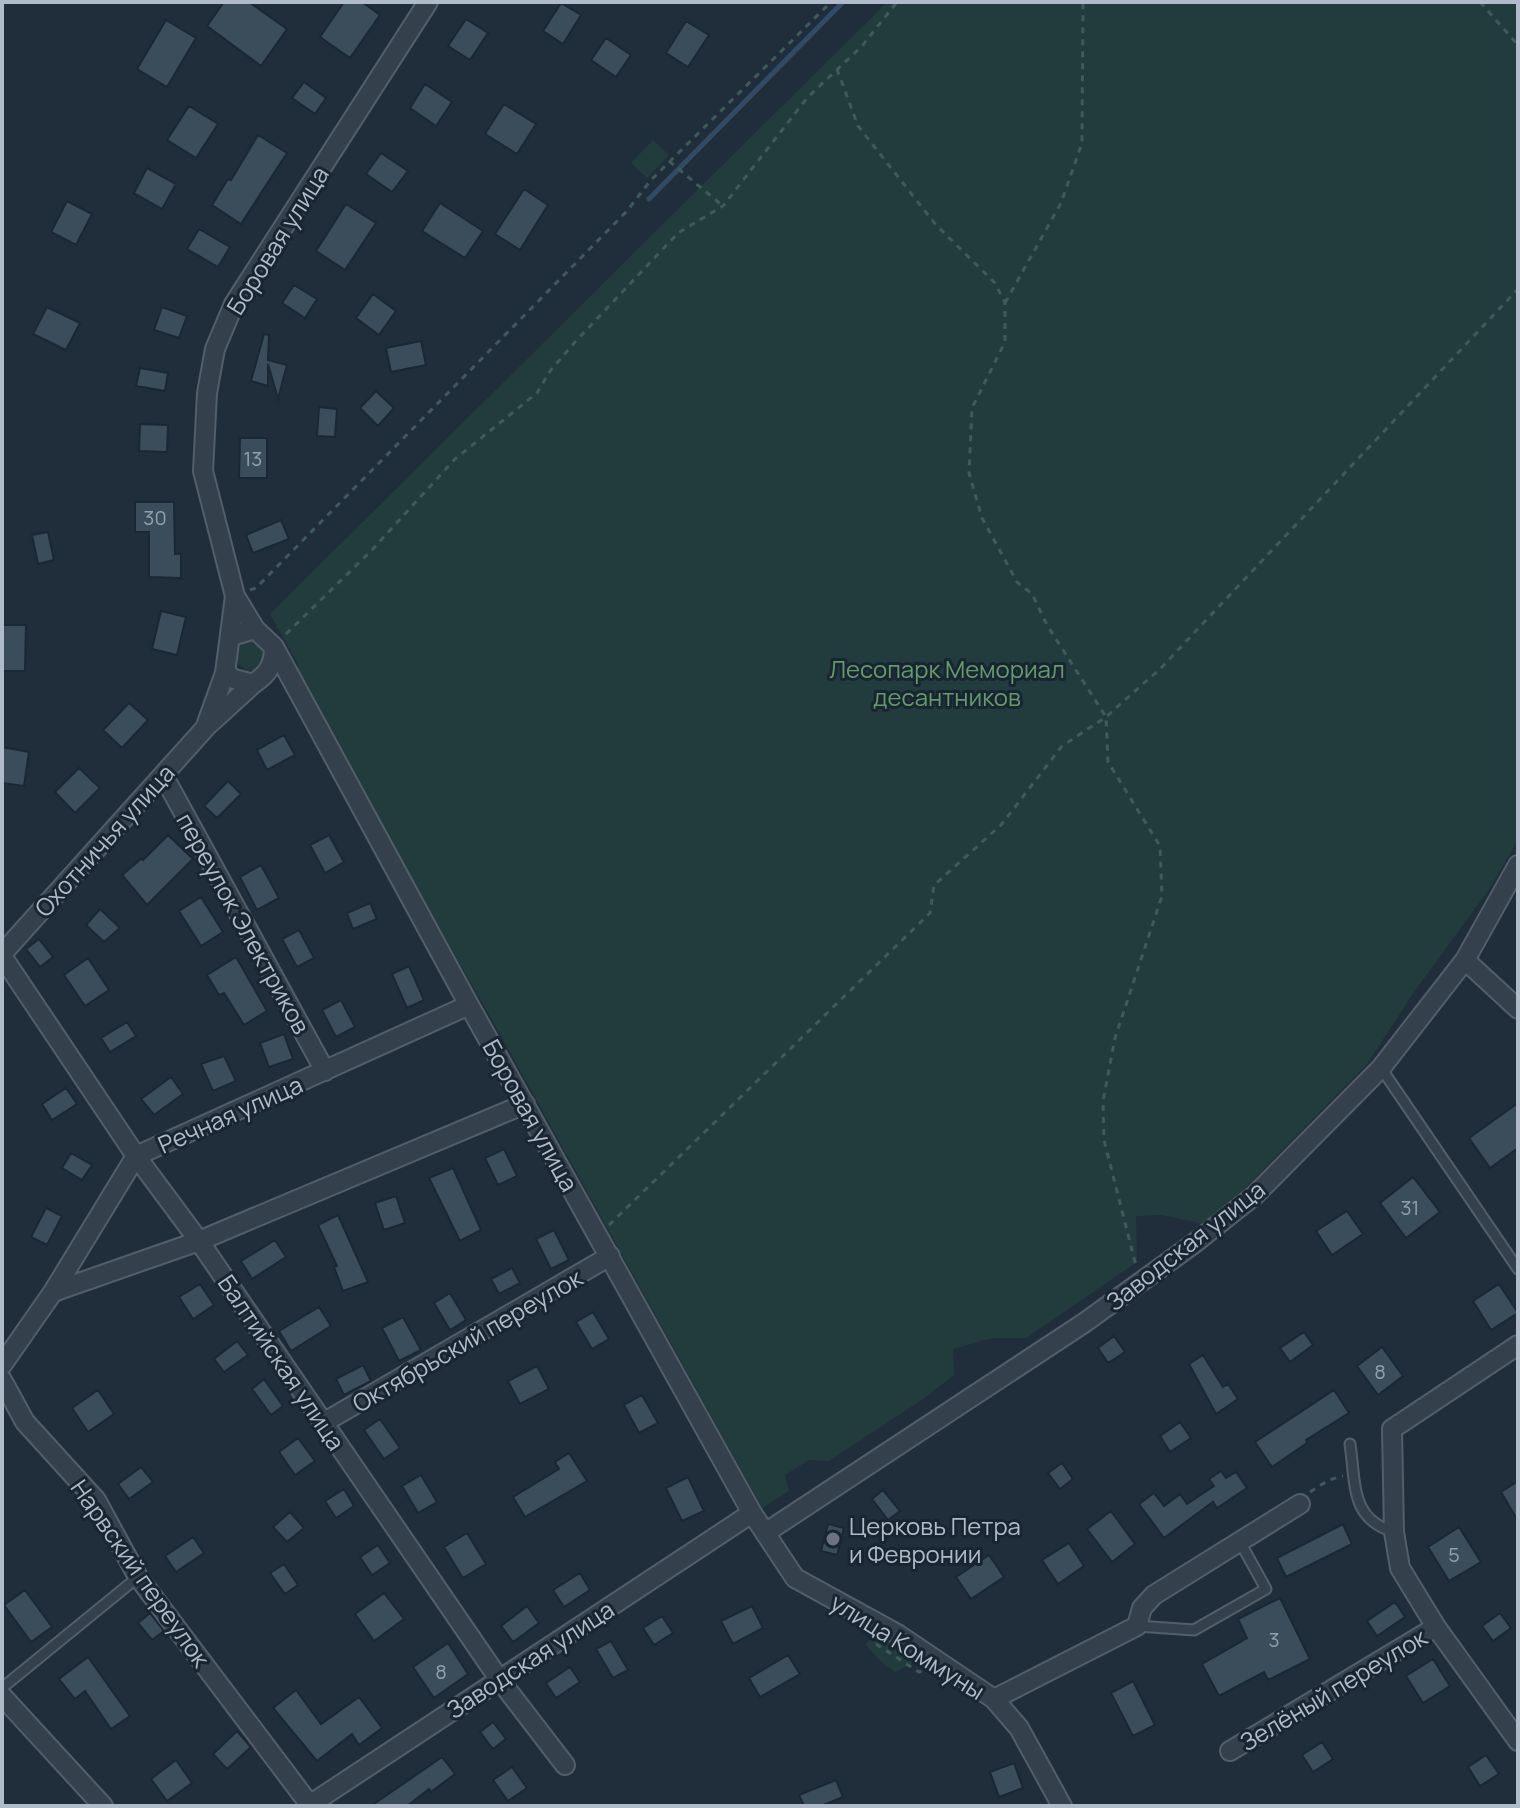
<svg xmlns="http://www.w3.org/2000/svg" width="1520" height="1808" font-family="Manrope,sans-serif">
	<rect width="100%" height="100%" fill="#202e3c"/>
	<path fill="#223c3d" d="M887,2H1518V840L1490,888L1414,992L1367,1064L1209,1225L1162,1215L1136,1216L1137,1262L1026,1338H993L953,1349L954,1375L923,1399L829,1461L809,1460L785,1475L789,1491L762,1508L490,1016L299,684L298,664L270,614Z
		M653,140L669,155L647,178L631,163Z
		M242,638L262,639L267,656L257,670L247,671L236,661L234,648Z
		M875,1636H884L919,1660L895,1672L880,1661L866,1645L868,1641Z"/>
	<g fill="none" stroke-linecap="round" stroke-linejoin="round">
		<path stroke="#324b65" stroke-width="5" d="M649,199L843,2"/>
	</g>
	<path fill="#3b4d5b" stroke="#1b2733" stroke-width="2" d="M224,2H249L287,29L261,66L207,26Z
		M344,2H362L380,15L350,58L320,37Z
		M561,3L581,15L563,44L543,31Z
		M466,19L488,33L470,60L448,46Z
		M166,20L196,38L167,87L137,69Z
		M686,21L709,35L688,67L666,53Z
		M606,38L631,55L616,77L591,60Z
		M304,82L326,98L315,114L292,98Z
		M425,84L452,102L436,126L410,108Z
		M504,104L536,124L517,154L485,134Z
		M189,106L218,124L196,158L167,140Z
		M258,135L287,153L241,224L212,205L228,179L231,180Z
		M381,153L408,171L392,192L366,174Z
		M147,168L176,184L162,209L134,193Z
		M524,189L548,205L520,250L495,234Z
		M67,201L92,214L76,245L51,232Z
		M440,203L483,231L465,258L422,231Z
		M346,204L376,223L345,270L316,251Z
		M199,229L230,247L218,267L187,249Z
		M294,285L317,299L305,318L282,303Z
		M373,294L396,311L379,335L356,318Z
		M47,307L80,323L66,350L33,334Z
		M162,307L187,316L179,338L154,330Z
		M264,334L269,335L268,360L287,365L278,399L268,364V386L251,381Z
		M421,341L426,365L391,372L386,348Z
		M140,368L168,373L165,391L136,386Z
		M376,391L394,408L378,426L360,408Z
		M319,407L337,409L335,437L317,436Z
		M140,424L168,425L167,452L139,451Z
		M240,438H267V478H239Z
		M135,502H174L175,554H181V578L149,577V532H135Z
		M281,520L289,539L253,553L246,535Z
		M48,532L54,560L38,564L32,535Z
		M161,611L186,617L177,655L152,649Z
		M2,625H26L25,671H2Z
		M129,703L148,720L122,748L103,730Z
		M284,735L295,755L267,770L257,750Z
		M2,747L29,752L24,786L2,783Z
		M79,768L100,788L75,813L55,792Z
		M228,781L241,794L217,818L204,806Z
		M168,835L193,859L147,905L122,875L142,858L143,860Z
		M329,835L344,862L325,873L310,845Z
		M261,865L279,898L257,910L240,877Z
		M201,897L223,932L201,946L179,911Z
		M370,903L377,919L353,929L347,913Z
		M100,909L120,928L104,942L86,925Z
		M299,930L314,958L297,967L282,939Z
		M39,939L53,957L40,967L26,949Z
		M236,957L267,1011L244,1025L224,993L219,995L207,975Z
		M88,958L109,990L85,1006L64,975Z
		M409,966L424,1000L407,1008L392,974Z
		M341,1000L355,1027L336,1037L322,1010Z
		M127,1022L136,1036L110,1052L101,1038Z
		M284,1034L293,1059L269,1067L260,1043Z
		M224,1056L236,1081L213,1091L201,1064Z
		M171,1077L183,1094L154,1115L141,1099Z
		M66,1088L77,1104L52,1120L42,1104Z
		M1518,1103V1148L1490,1168L1469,1138Z
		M504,1149L517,1176L498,1185L485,1158Z
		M71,1153L92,1165L82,1180L62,1168Z
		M453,1168L481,1230L460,1241L429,1178Z
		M1413,1177L1440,1212L1406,1238L1380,1203Z
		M396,1196L405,1223L384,1230L375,1203Z
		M46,1208L62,1216L47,1245L31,1237Z
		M1347,1211L1363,1234L1332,1255L1316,1231Z
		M338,1215L368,1282L343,1291L334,1267L337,1266L318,1225Z
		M554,1230L569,1260L551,1269L536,1239Z
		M275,1240L286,1257L252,1279L241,1261Z
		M512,1268L520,1283L499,1294L491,1279Z
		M200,1284L214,1305L193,1319L179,1297Z
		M1499,1284L1518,1313L1491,1330L1473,1301Z
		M450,1293L466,1320L450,1330L434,1303Z
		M319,1307L331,1326L291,1351L279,1331Z
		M593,1312L609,1339L592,1349L576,1322Z
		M403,1317L421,1350L399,1361L382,1328Z
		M1304,1332L1313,1345L1290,1362L1280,1348Z
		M1114,1336L1125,1352L1108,1363L1098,1348Z
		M237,1341L248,1355L224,1372L214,1359Z
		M1382,1347L1403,1376L1378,1395L1357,1366Z
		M1203,1355L1223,1387L1228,1384L1238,1399L1216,1414L1189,1364Z
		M363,1365L371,1381L344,1395L336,1379Z
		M537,1366L549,1389L520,1404L508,1381Z
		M264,1379L283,1406L271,1415L252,1389Z
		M98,1390L114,1414L88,1432L72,1408Z
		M1334,1390L1349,1413L1306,1440L1307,1443L1272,1467L1255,1442Z
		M642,1395L658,1423L639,1433L624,1405Z
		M380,1419L400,1448L384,1459L364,1430Z
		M1180,1422L1191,1438L1170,1452L1160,1436Z
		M298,1438L315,1461L295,1475L279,1452Z
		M569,1453L587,1481L525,1517L513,1497L559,1469L555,1462Z
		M1062,1463L1073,1479L1060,1489L1048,1473Z
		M141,1467L153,1482L129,1499L118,1484Z
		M1221,1471L1226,1478L1236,1472L1247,1488L1217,1508L1213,1502L1164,1538L1139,1504L1154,1493L1164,1506L1180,1494L1187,1504L1214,1486L1209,1479Z
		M421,1475L437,1502L418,1513L402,1486Z
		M688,1477L704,1511L682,1521L666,1488Z
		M1518,1481V1521L1501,1492Z
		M344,1489L354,1506L336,1518L325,1501Z
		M883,1490L900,1511L888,1520L872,1499Z
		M1111,1511L1135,1544L1112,1562L1087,1529Z
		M290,1512L304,1528L287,1542L273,1527Z
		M828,1524L844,1528L837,1555L821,1551Z
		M1343,1524L1352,1544L1286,1577L1277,1558Z
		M1459,1527L1481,1562L1449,1581L1428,1547Z
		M467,1533L486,1564L463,1578L444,1547Z
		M193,1537L204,1553L176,1572L165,1556Z
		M1069,1543L1084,1566L1058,1584L1042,1560Z
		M378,1545L390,1563L372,1575L360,1557Z
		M989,1555L1004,1577L971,1599L956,1577Z
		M284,1564L298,1585L285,1594L270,1573Z
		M580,1573L590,1590L564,1607L553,1590Z
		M25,1590L52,1627L31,1642L4,1605Z
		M384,1593L404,1619L374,1641L355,1614Z
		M1280,1598L1310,1659L1268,1680L1264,1672L1219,1696L1202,1664L1247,1638L1238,1619Z
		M1395,1602L1405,1617L1377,1636L1367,1621Z
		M527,1606L539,1623L513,1642L501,1626Z
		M752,1606L763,1628L733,1644L721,1621Z
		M150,1613L164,1631L152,1640L138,1623Z
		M1500,1613L1511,1628L1493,1641L1482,1626Z
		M662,1616L673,1633L654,1645L643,1628Z
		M611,1641L628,1670L613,1678L596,1649Z
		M448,1643L468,1674L434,1698L413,1667Z
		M788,1655L800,1674L760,1697L749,1678Z
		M88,1657L130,1716L111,1729L85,1691L75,1699L59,1679Z
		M1433,1659L1450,1686L1423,1703L1406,1676Z
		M570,1667L580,1682L556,1698L546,1683Z
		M1133,1681L1155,1725L1133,1736L1111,1693Z
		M296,1690L321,1724L359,1697L382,1728L359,1745L352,1734L317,1761L273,1708Z
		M493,1722L506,1739L493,1749L480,1732Z
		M237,1731L251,1747L227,1769L213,1754Z
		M1322,1742L1333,1759L1313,1772L1302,1755Z
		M1486,1755L1499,1774L1480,1786L1468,1767Z
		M442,1757L455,1774L431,1792L429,1789L407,1806H371Z
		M176,1760L192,1783L167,1801L151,1779Z
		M1014,1763L1023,1788L999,1797L990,1772Z
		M512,1767L527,1788L508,1801L493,1780Z
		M836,1780L843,1797L821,1806H804L799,1795Z"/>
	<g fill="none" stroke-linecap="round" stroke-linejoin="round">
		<g stroke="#525e6a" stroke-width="13">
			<path id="lane" d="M1381,1068L1518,1269
				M1350,1444C1356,1484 1350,1519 1394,1532
				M1137,1626L1194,1630L1266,1589L1240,1542
				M2,1688L138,1577"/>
		</g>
		<g stroke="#525e6a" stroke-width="22">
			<path id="street" d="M255,629L235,596L203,471L207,393L215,349L234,304L428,2
				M232,636L255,629L274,647C274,665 268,674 253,684L234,679L225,673L235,596
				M274,647L469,1005L752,1513L795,1578L899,1635L994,1699L1019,1728L1062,1806
				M207,723L225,673
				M163,775L325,1071
				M2,954L207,726L253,684
				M2,956L136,1156L199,1241L499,1679L565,1765
				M1465,960L1518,1009
				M53,1292L199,1241L525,1104
				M1518,1345L1392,1429L1394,1532L1400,1568L1436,1627L1518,1741
				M2,1365L53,1292L136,1156L469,1005
				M2,1380L25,1422L96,1500L138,1577L310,1805
				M323,1423L610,1256
				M765,1533L1084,1323L1196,1242L1255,1195L1381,1068L1465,960L1518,865
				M2,1696L103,1806
				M994,1699L1137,1626L1142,1608L1154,1595L1300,1504
				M1230,1751L1436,1627
				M308,1806L752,1513"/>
		</g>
		<path stroke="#40595a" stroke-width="3" stroke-dasharray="6 6" stroke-linecap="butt" d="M1480,2L1518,45
			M837,69L858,126L936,225L995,283L1005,303V342L972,408L969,473L982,518L1017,582L1032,594L1047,625L1106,717L1108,762L1160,846L1162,896L1115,1038L1103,1101L1104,1140L1136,1266
			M669,161L723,206
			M1005,303L1061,203L1082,143L1083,2
			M250,590L256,588L627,211L651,180L831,2
			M286,634L371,551L455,459L537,393L550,371L576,341L678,233L723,206L807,98L862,46L897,2
			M609,1225L930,913L934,885L1001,825L1062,746L1106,717L1161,668L1518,289
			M1310,1492L1329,1480L1343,1476
			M876,1644L919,1672L922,1671"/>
		<use href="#lane" stroke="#34404c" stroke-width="9"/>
		<use href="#street" stroke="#34404c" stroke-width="18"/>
	</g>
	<circle fill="#6b7280" stroke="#192531" stroke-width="3" cx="833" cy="1539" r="8"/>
	<g text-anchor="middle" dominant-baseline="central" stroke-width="6" stroke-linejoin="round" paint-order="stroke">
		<g font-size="20" fill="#92a0ad">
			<text x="253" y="458">13</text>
			<text x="155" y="517">30</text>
			<text x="1410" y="1207">31</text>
			<text x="1380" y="1371">8</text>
			<text x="1454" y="1554">5</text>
			<text x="1274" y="1639">3</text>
			<text x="441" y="1671">8</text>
		</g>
		<g font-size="24" fill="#afbbc8" stroke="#192531">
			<text transform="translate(277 240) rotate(-58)">Боровая улица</text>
			<text transform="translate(104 840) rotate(-48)">Охотничья улица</text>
			<text transform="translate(244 923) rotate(61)">переулок Электриков</text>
			<text transform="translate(230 1114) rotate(-24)">Речная улица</text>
			<text transform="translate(531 1115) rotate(61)">Боровая улица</text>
			<text transform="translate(1185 1245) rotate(-38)">Заводская улица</text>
			<text transform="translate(467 1340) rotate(-30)">Октябрьский переулок</text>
			<text transform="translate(282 1362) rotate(56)">Балтийская улица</text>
			<text transform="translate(141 1573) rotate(55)">Нарвский переулок</text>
			<text transform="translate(908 1646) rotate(32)">улица Коммуны</text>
			<text transform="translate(530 1659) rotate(-33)">Заводская улица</text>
			<text transform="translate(1333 1689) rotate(-31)">Зелёный переулок</text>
		</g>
		<g font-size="24" fill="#649b6b" stroke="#192531">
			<text x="947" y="668">Лесопарк Мемориал<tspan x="947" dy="28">десантников</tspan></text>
		</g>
		<g font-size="24" fill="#afbbc8" stroke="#192531" text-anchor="start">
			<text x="849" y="1525">Церковь Петра<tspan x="849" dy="28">и Февронии</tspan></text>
		</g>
	</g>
	<rect width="1520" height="1808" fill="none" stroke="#afbbc8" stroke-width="8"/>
</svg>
